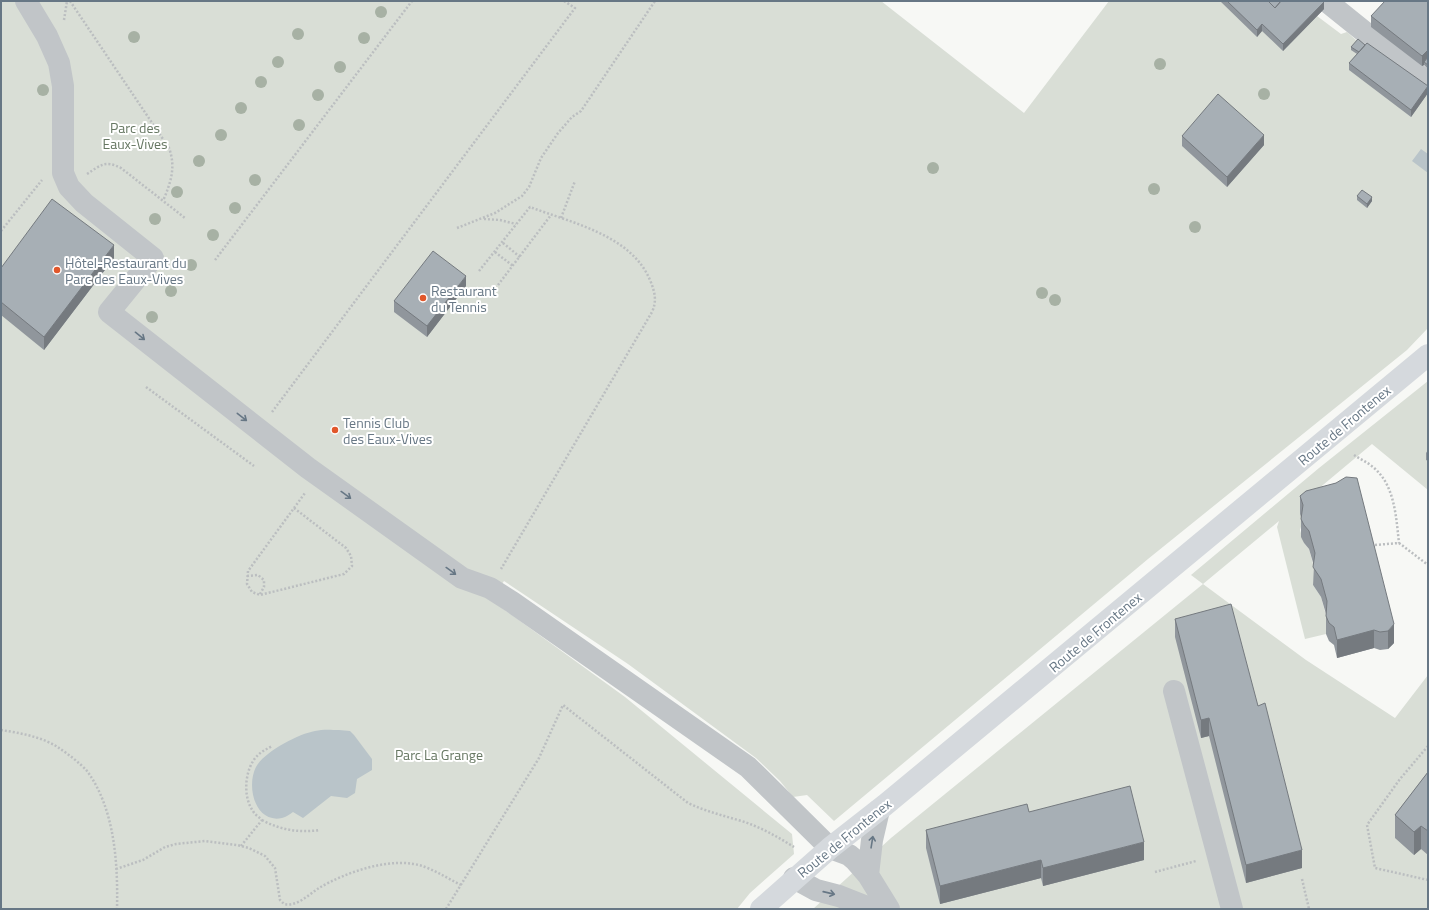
<svg xmlns="http://www.w3.org/2000/svg" width="1429" height="910" font-family="'Titillium Web',sans-serif">
	<rect width="100%" height="100%" fill="#f7f8f5"/>
	<path fill="#d9ded6" d="M1,1H881L1024,113L1109,1H1315L1317,16L1341,34L1347,32L1367,50L1428,93V328L1407,350L1148,559L834,821L807,795L793,797L780,781L756,758L628,664L504,581L491,600L625,697L792,834L794,854L750,893L737,909H1Z
		M1428,381V490L1372,444L1311,495L1300,530L1304,543L1309,549L1315,571L1313,585L1321,597L1327,619L1326,634L1305,639L1277,527L1279,521L1203,584L1306,660L1395,718L1428,675V909H813L891,838L1203,584L1191,575L1319,468Z"/>
	<path fill="#b9c4c9" d="M1421,149L1428,154V173L1412,161Z
		M339,730L350,731L354,735L372,759V770L357,779L355,793L347,798L331,796L303,818L293,812C290,814 286,817 282,818C255,824 246,786 256,767C264,752 298,734 315,731C323,729 332,730 339,730Z"/>
	<g fill="none" stroke-linecap="round" stroke-linejoin="round">
		<path stroke="#bbbec0" stroke-width="2.5" stroke-dasharray="2 2" stroke-linecap="butt" d="M70,1L169,148C176,167 171,182 163,201
			M64,20L67,1
			M87,174C101,165 105,160 121,168L185,218
			M561,218L575,181
			M484,219L500,220L516,224
			M457,228L495,213L522,196L529,187L541,158L558,133L572,117L581,111L655,1
			M1,231L42,180
			M503,243L520,257
			M495,252L513,266
			M215,260L412,1
			M479,271L530,207C572,223 631,235 650,280C655,292 657,301 652,312L501,569
			M498,285L551,215
			M146,387L254,466
			M272,412L575,8L564,1
			M1354,455C1360,459 1367,462 1373,467C1395,485 1396,517 1399,543
			M294,508L346,548L351,556L352,566L344,574L260,595L252,592L247,584L248,571L305,493
			M1375,545L1399,543L1428,565
			M247,576L258,575L264,580V587L260,594
			M1,730C20,733 43,737 59,748C68,754 80,763 87,771C115,809 118,864 117,909
			M1428,746L1400,779L1367,825L1375,868L1428,880
			M262,820C280,830 300,833 320,830
			M241,846L262,820C259,817 255,815 253,811C242,796 245,767 258,755C262,751 267,749 272,746
			M116,869L143,860L165,847L176,844L205,841L237,845L249,848L265,856L275,868L280,900L284,904C297,907 308,895 319,888C346,872 394,855 425,867C438,872 449,879 461,885
			M1155,872L1196,861
			M1302,879L1309,909
			M446,909L539,758L563,705L688,803C705,811 721,815 738,820C759,826 776,836 794,847"/>
		<path stroke="#c1c5c8" stroke-width="22" d="M26,1L47,36L59,63L63,86V173L69,187L84,203L153,258L109,312L308,468L462,578L490,588L512,602L748,767L830,848L849,855L855,860L868,875L889,909
			M1326,1L1428,83
			M1174,691L1232,909
			M868,875L872,840L879,810
			M794,878L816,890L839,896L872,909"/>
		<path stroke="#d5d9dd" stroke-width="22" d="M761,909L830,848L885,805L1428,355"/>
	</g>
	<g fill="#a7b1a4">
		<circle cx="381" cy="12" r="6"/>
		<circle cx="298" cy="34" r="6"/>
		<circle cx="134" cy="37" r="6"/>
		<circle cx="364" cy="38" r="6"/>
		<circle cx="278" cy="62" r="6"/>
		<circle cx="1160" cy="64" r="6"/>
		<circle cx="340" cy="67" r="6"/>
		<circle cx="261" cy="82" r="6"/>
		<circle cx="43" cy="90" r="6"/>
		<circle cx="1264" cy="94" r="6"/>
		<circle cx="318" cy="95" r="6"/>
		<circle cx="241" cy="108" r="6"/>
		<circle cx="299" cy="125" r="6"/>
		<circle cx="221" cy="135" r="6"/>
		<circle cx="199" cy="161" r="6"/>
		<circle cx="933" cy="168" r="6"/>
		<circle cx="255" cy="180" r="6"/>
		<circle cx="1154" cy="189" r="6"/>
		<circle cx="177" cy="192" r="6"/>
		<circle cx="235" cy="208" r="6"/>
		<circle cx="155" cy="219" r="6"/>
		<circle cx="1195" cy="227" r="6"/>
		<circle cx="213" cy="235" r="6"/>
		<circle cx="191" cy="265" r="6"/>
		<circle cx="171" cy="291" r="6"/>
		<circle cx="1042" cy="293" r="6"/>
		<circle cx="1055" cy="300" r="6"/>
		<circle cx="152" cy="317" r="6"/>
	</g>
	<path fill="#90969c" d="M1220,1H1323L1324,9L1283,51L1262,31L1257,37Z
		M1428,1V69L1424,65L1422,66L1371,27V16Z
		M1365,45L1428,93L1411,117L1349,70V63L1357,54L1351,50V47Z
		M1182,136L1264,145L1227,187L1182,146Z
		M1357,196L1372,201L1367,208L1357,200Z
		M114,258L44,350L1,315V268Z
		M466,286L427,337L394,312V301Z
		M1428,450V461L1426,460V453Z
		M1336,483L1394,643L1388,649L1380,650L1374,648L1337,658L1334,645L1329,641L1326,634V614L1321,597L1313,585L1314,566L1309,549L1304,543L1301,537V517L1300,514V496Z
		M1175,619L1258,706L1302,868L1246,883L1209,736L1201,738L1175,637Z
		M1428,772V855L1421,849L1414,855L1395,838V815Z
		M1029,812L1144,860L1043,886L1041,878L940,904L926,848V830Z"/>
	<path fill="#757a7f" d="M1324,2V9L1283,51V44Z
		M1262,24V31L1257,37V30Z
		M1428,50V60L1424,62V65L1422,66V56Z
		M1428,86V93L1411,117V110Z
		M1264,135V145L1227,187V177Z
		M1372,197V201L1367,208V204Z
		M114,245V258L44,350V337Z
		M466,276V286L427,337V326Z
		M1394,624V643L1388,649V631Z
		M1374,630V648L1337,658V640Z
		M1209,718V736L1201,738V720Z
		M1421,826V849L1414,855V832Z
		M1144,842V860L1043,886V868Z
		M1302,850V868L1246,883V865Z
		M1041,860V878L940,904V886Z"/>
	<path fill="#a7afb5" stroke="#757a7f" d="M1227,1H1268L1275,8L1281,1H1323L1324,2L1283,44L1262,24L1257,30Z
		M1268,1H1281L1275,8Z
		M1385,1H1428V50L1422,56L1371,16Z
		M1358,39L1365,45L1359,52L1351,47Z
		M1367,43L1428,86L1411,110L1349,63Z
		M1428,57V65L1424,62Z
		M1218,94L1264,135L1227,177L1182,136Z
		M1362,190L1372,197L1367,204L1357,196Z
		M52,199L114,245L44,337L1,302V268Z
		M433,251L466,276L427,326L394,301Z
		M1346,477L1357,478L1394,624L1388,631L1380,632L1374,630L1337,640L1334,627L1329,623L1326,616L1327,601L1321,579L1313,567L1315,553L1309,531L1304,525L1301,519L1303,505L1300,496L1306,491L1336,483Z
		M1231,604L1258,706L1265,703L1302,850L1246,865L1209,718L1201,720L1175,619Z
		M1428,772V831L1421,826L1414,832L1395,815Z
		M1130,786L1144,842L1043,868L1041,860L940,886L926,830L1027,804L1029,812Z"/>
	<defs><path id="oneway-shaft" d="M-6 0H5M1.5-3L5.5 0L1.5 3" fill="none" stroke-width="1.6" stroke-linecap="round" stroke-linejoin="round"/></defs>
	<g stroke="#677785">
		<use href="#oneway-shaft" transform="translate(140 336) rotate(39)"/>
		<use href="#oneway-shaft" transform="translate(242 417) rotate(38)"/>
		<use href="#oneway-shaft" transform="translate(346 495) rotate(36)"/>
		<use href="#oneway-shaft" transform="translate(451 571) rotate(36)"/>
		<use href="#oneway-shaft" transform="translate(872 842) rotate(-81)"/>
		<use href="#oneway-shaft" transform="translate(829 893) rotate(13)"/>
	</g>
	<g fill="#e1572b" stroke="#fff" stroke-width="1.5">
		<circle cx="57" cy="270" r="4"/>
		<circle cx="423" cy="298" r="4"/>
		<circle cx="335" cy="430" r="4"/>
	</g>
	<g text-anchor="middle" dominant-baseline="central" stroke-width="4" stroke-linejoin="round" paint-order="stroke">
		<g font-size="14" fill="#667762" stroke="#fff">
			<text x="135" y="127">Parc des<tspan x="135" dy="16">Eaux-Vives</tspan></text>
			<text x="439" y="754">Parc La Grange</text>
		</g>
		<g font-size="14" fill="#677785" stroke="#fff" text-anchor="start">
			<text x="65" y="262">Hôtel-Restaurant du<tspan x="65" dy="16">Parc des Eaux-Vives</tspan></text>
			<text x="431" y="290">Restaurant<tspan x="431" dy="16">du Tennis</tspan></text>
			<text x="343" y="422">Tennis Club<tspan x="343" dy="16">des Eaux-Vives</tspan></text>
		</g>
		<g font-size="14" fill="#677785" stroke="#fff">
			<text transform="translate(1344 425) rotate(-40)">Route de Frontenex</text>
			<text transform="translate(1095 632) rotate(-40)">Route de Frontenex</text>
			<text transform="translate(844 838) rotate(-39)">Route de Frontenex</text>
		</g>
	</g>
	<rect width="1429" height="910" fill="none" stroke="#677785" stroke-width="4"/>
</svg>
